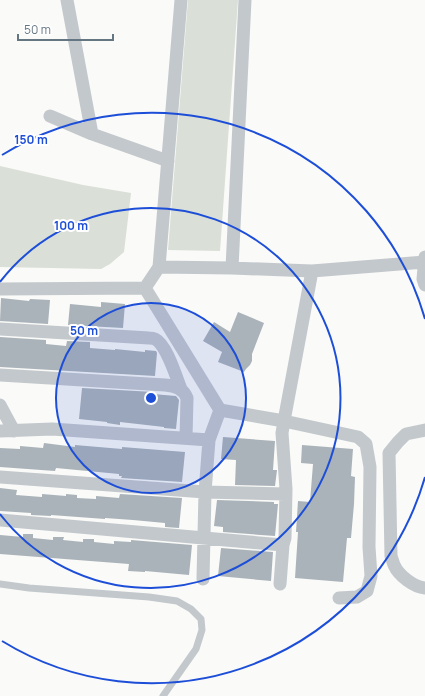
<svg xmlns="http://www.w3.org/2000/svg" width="425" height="696" font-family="Manrope,sans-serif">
	<rect width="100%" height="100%" fill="#fafaf8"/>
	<path fill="#dadfd7" d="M188,0H238L220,251L168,250Z
		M0,166L83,185L131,193L124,252L110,264L101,269L0,267Z"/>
	<path fill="#aab3b9" d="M1,298L29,301L30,299L50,300L48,324L0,321Z
		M101,302L125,304L123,328L68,325L70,304L101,307Z
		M238,312L264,323L252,354V361L250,365L246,369L244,372L218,362L222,352L203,341L214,322L230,332Z
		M0,337L46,340V344L66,346L67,341L90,342V348L115,350V349L145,352V350L156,351L157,353L155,376L0,367Z
		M82,388L154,392L153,394L176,396L179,400L176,429L164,428V427L120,422V425L107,423V422L79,419Z
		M223,437L275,441L273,470H277L275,486L235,485L236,460L221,459Z
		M44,443L75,447V445L122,449V447L185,452L182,482L121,478L122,476H119V474L56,468L55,471L0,467V448L20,449V446L43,448Z
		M302,445L353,449L351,476L355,477L354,504L351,538H347L343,582L295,578L298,532H296L298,501L310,502L313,464L301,463Z
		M0,488L17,490L16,495L42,497V494L66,496V494L77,495V498L96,499V496L119,498L120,494L182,498L179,528L165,527V523L133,520L105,518V519L51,515V516L31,515V513L0,511Z
		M217,500L274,502V504H278L277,515L275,536L223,532V527L214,526Z
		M23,534H33V538L53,540V537H64L63,540L83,542V539H94V542L114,544V541L131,542V540L192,545L189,575L145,571V572L128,571L129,564L0,554V535L23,537Z
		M221,548L273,552L271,581L218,576Z"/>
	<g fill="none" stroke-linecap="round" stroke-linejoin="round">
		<path stroke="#c3c8cc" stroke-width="7" d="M0,584L29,588L149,597L177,601L191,609L201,619L202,630L196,649L163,696"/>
		<path stroke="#c3c8cc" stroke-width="13" d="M67,0L92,134
			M50,116L92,134L168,161
			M425,257L423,279L425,285
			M159,267L181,0
			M232,268L245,0
			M145,288L220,410L284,421L358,437L366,444L370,467L369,547L371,576L367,591L357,597L339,598
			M0,289L145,288L159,267L232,268L312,271L425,262
			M0,329L149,338C151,338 153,338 155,339C167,345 176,377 181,389
			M0,375L165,385C175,386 183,388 187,398L186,438
			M0,405L14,431
			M425,430L406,434L398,442L389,453L391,556C392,559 393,562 394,565C399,576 414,587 425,588
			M0,431L52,429L209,440
			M0,477L205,492L286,494
			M0,520L283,545
			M203,579L205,492L209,440L220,410
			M280,584L283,545L285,538L286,489L282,433L284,421L312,271"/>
	</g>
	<circle cx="151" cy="398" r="95" fill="#1d4ed8" fill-opacity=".12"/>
	<g fill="none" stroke="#1d4ed8" stroke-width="2">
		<circle cx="151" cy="398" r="95"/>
		<path d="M0 282A190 190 0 1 1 0 514"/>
		<path d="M425 477A285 285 0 0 1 2 641M2 155A285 285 0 0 1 425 319"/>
	</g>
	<circle cx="151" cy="398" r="6" fill="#1d4ed8" stroke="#fff" stroke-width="2"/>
	<g font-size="12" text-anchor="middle" font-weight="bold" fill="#1d4ed8" stroke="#fff" stroke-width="4" stroke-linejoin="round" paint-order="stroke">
		<text x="31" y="144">150 m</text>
		<text x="71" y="230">100 m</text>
		<text x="84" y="335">50 m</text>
	</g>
	<path d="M18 34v6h95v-6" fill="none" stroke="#657683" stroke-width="2"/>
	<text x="24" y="34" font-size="12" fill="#657683" stroke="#ffffff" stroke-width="3" paint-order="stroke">50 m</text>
</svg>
